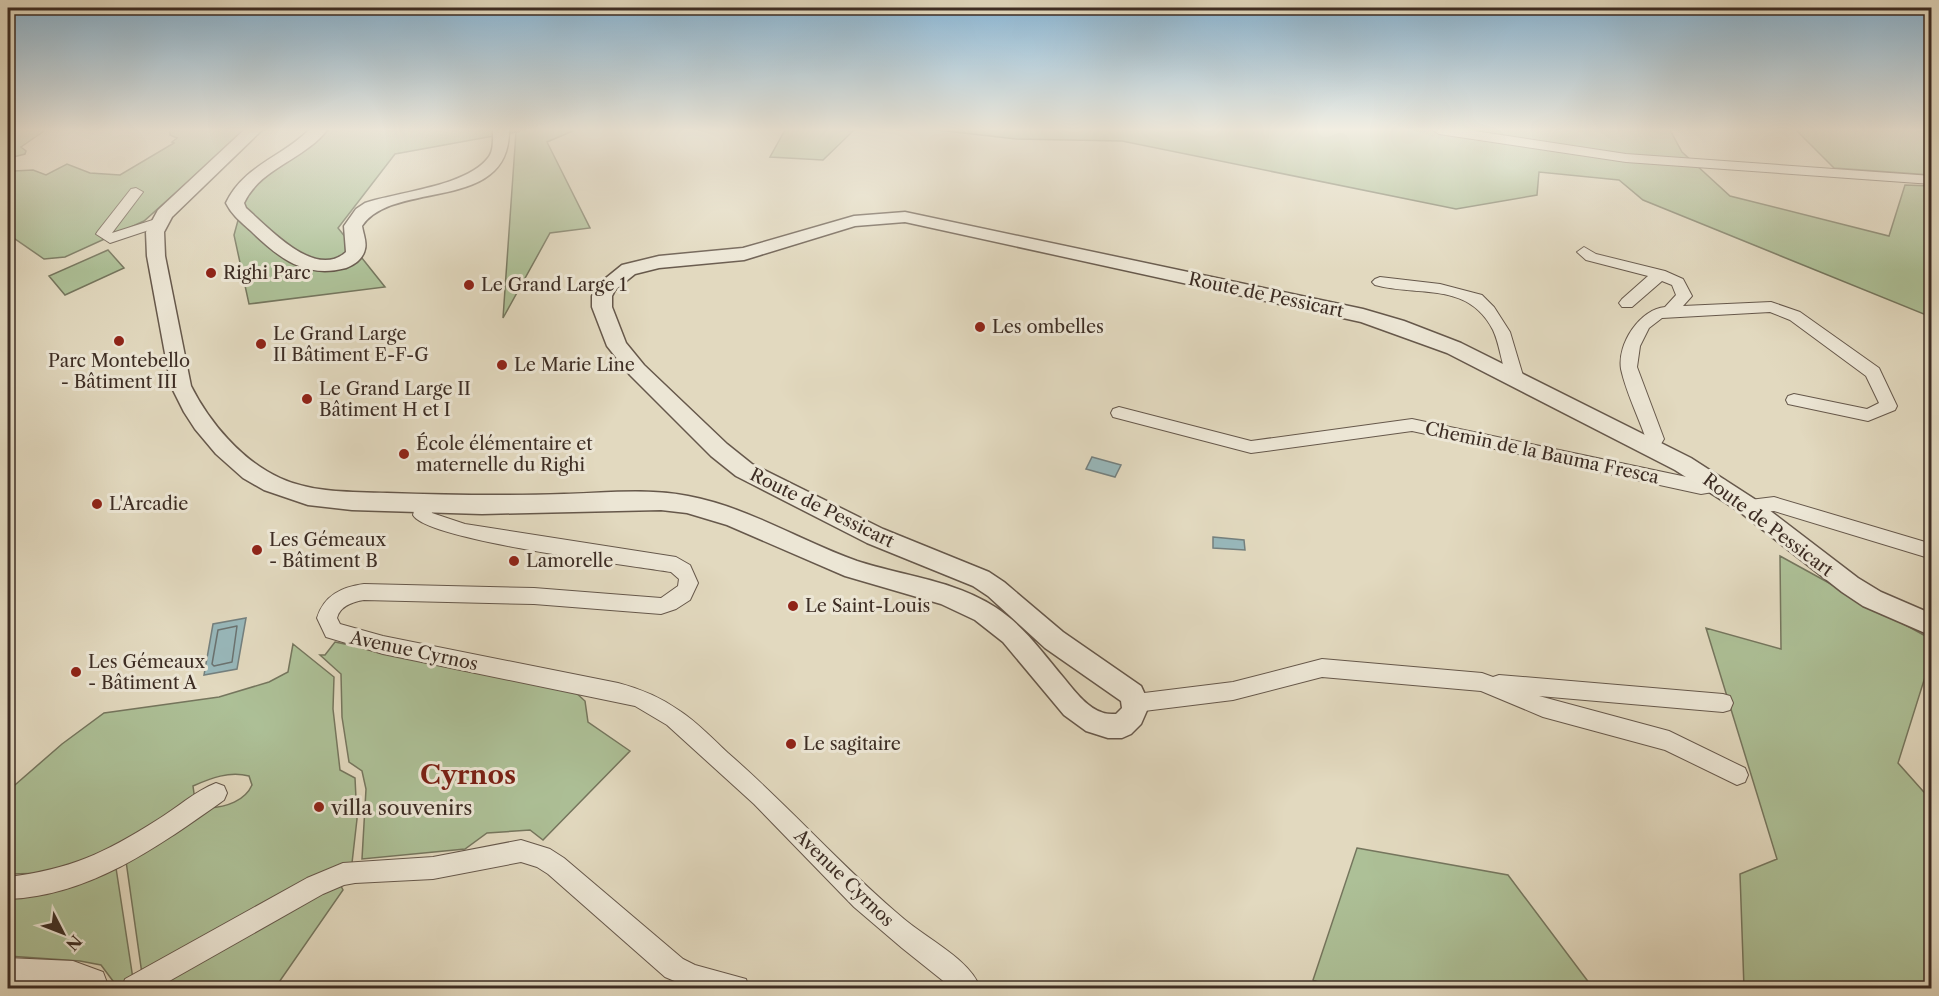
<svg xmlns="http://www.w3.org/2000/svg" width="1939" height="996" font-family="'Libre Caslon Text',serif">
	<rect width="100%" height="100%" fill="#e2d9bf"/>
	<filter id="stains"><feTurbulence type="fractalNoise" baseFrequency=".00333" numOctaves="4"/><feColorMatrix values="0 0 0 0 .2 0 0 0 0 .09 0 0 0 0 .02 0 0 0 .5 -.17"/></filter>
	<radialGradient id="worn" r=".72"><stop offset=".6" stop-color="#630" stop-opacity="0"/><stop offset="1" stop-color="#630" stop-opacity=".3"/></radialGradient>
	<path fill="#adc097" stroke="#75765e" stroke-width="1.5" d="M16,130H43L44,131L21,147L26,151L25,154L9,158L8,146Z
		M170,130H246L144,221L65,257L44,259L8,234V167L14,171L33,170L46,175L67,164L90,173L120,175L174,143L172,142L177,138L170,135Z
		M328,130H575L547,142L590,228L550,233L503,318L516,132L395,154L338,228L385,287L249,304L234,235L246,191Z
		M785,130H854L823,160L770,157Z
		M937,130H1670L1682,152L1730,196L1889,236L1905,185L1931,186V317L1643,200L1619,180L1539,172L1537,195L1456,209L1122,141L1016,139Z
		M1796,130H1923L1931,133V175L1834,168Z
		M108,250L124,268L65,295L49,276Z
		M1780,556L1931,639V658L1898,763L1931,800V988H1744L1740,874L1777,859L1706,628L1781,649Z
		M335,642L574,691L585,701L588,722L630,751L543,840L530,830L487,833L465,849L362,859L366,789L362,771L349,762L342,717L341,674L320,655H325Z
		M293,644L334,677L333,709L340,770L355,778L357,819L352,863L142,974L126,861L209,808C226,807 245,801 252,785L249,776C229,771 211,778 193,786L195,801L155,828L54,873L8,874V791L62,744L104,713L219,697L269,682L288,672Z
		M1357,848L1508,875L1593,988H1334L1313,980Z
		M116,868L133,979L116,985L101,965L80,961L8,956V898L48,893Z
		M341,886L343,890L275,988H156L325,890Z"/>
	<path fill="#98b8bb" stroke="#74807f" stroke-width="1.5" d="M1092,457L1121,465L1115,477L1086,469Z
		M1213,537L1244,540L1245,550L1213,548Z
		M246,618L237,669L204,675L213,624Z"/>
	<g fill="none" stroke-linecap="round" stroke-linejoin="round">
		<path stroke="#6a7270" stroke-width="1.5" d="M237,626L232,662L214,666L212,664L218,630Z"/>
		<g stroke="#66584b" stroke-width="2">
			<path id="minor" d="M1433,130H1468L1626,154L1932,176V184L1626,162L1439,134Z
				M136,188L143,192L112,233L159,218L166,222L164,225L110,243L96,234L98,231L131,189Z
				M1584,247L1596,254L1665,271L1683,279L1692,296L1683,306L1771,302L1800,312L1879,368L1897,406L1895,410L1868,421L1788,404L1786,400L1788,396L1794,394L1867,409L1879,403L1866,376L1790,320L1770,312L1662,318L1649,328L1640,346L1637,367L1664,439L1656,452L1650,453L1644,452L1641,447L1646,439C1638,416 1626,392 1621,369C1617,344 1640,309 1665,307L1676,295L1672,285L1662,281L1632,307H1622L1619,303L1622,299L1648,276L1586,260L1577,252Z
				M1380,277L1440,284L1482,295L1494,307L1510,332L1524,379L1522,383H1510C1501,367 1501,347 1493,330C1468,281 1419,297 1375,285L1372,282L1375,279Z
				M1119,407L1251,441L1412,419L1701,480L1719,478L1725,480L1728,485L1725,490L1701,494L1412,431L1251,453L1113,417L1111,413L1113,409Z
				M423,497L429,499L432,513L465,524L676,557L690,565L698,583L690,600L676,609L661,614L534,604L364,600C352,602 340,606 337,618L340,624L383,636L618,683C641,689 660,697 680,711C697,722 713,739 728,753C789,806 842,867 904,919C926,938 972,961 980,988H952L902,948L854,907L754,804L667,725L635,706L383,654L326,637L317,618C324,595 342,587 364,584L534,588L661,598L678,586L679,579L671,572C633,566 426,540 413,515L417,499Z
				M1774,497L1932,544V559L1774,511L1748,513L1742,511L1739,506L1742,501Z
				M1322,659L1482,673L1493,677L1499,675L1723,694L1730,696L1733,703L1730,710L1723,712L1539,696L1669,731L1745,768L1748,775L1745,782L1737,785L1665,750L1543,717L1481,691L1322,677L1233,700L1136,712L1129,710L1126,703L1129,696L1136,694L1233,682Z
				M216,783L224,786L227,793L224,800C159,846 90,896 8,899V877C71,869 103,854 157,820C177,808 195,791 216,783Z
				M521,840L550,849L564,858L683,959L695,965L746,979L749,988H691L665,977L548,874L537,867L521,862L433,879L355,883L344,885L323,894L157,988H122L125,979L307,878L343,863L433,857Z
				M8,958L73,961L103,972L109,988H82L73,985L8,982Z"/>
		</g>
		<g stroke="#66584b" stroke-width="3">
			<path id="tertiary" d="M244,130H262L172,217L164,232L165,256L191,386C209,422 242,461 280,478C313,493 352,492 387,493C446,495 505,496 564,494C604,493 648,488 688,496C748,507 800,541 857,561C903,576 953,580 995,607C1023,625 1042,652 1063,677C1073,689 1086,707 1101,712C1105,714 1111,714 1116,714L1122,708L1121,701L1045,648L988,596L973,586L867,543L736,476L711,456L630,375L607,346L592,307V296L601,282L622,265L659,256L743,248L854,216L905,212L1363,309L1404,321L1461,343L1691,458L1756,500L1858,578L1881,592L1932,614V636L1863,606L1842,592L1740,512L1675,470L1447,353L1361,322L905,222L855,226L744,260L659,268L635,274L615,290L612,296V307L626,343L644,365L727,444L752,464L883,529L989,572L1004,582L1063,632L1141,686L1147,699L1148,708L1141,724L1131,734L1122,738H1108L1086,731L1064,715L1003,642L975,620L941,604L845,576L727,525L687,513L661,510L482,514L352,510L308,505L264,490L243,478L216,454L195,429L184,412L171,386L147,256L146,232L158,210Z
				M309,130H327C304,160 260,168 244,203L246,208C269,228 315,280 346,252L344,226L356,209L365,203C398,192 467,186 488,158C494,151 493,139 493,130H509C510,214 394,179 362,226C363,233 367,242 365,249C363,259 354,265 346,268C305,279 279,258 251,231C241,222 232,215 226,203C243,166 282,157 309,130Z"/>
		</g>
		<use href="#minor" fill="#ece6d5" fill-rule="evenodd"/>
		<use href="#tertiary" fill="#ece6d5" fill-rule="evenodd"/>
	</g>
	<linearGradient id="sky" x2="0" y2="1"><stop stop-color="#88b6d6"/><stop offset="0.48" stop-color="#f2eee2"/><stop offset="1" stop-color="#f2eee2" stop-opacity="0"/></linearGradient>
	<rect width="1939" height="270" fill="url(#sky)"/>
	<g fill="#8f2418" stroke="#ece6d5" stroke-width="2">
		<circle cx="211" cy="273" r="6"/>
		<circle cx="469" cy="285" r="6"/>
		<circle cx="980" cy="327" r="6"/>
		<circle cx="119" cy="341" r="6"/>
		<circle cx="261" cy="344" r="6"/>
		<circle cx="502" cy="365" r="6"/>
		<circle cx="307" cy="399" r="6"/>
		<circle cx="404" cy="454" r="6"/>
		<circle cx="97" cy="504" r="6"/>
		<circle cx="257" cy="550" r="6"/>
		<circle cx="514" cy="561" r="6"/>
		<circle cx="793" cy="606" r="6"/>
		<circle cx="76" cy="672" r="6"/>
		<circle cx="791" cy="744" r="6"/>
		<circle cx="319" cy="807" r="6"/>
	</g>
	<g text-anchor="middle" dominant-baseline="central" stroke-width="6" stroke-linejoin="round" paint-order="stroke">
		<g font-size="18" fill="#3d2d24" stroke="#ece6d5" text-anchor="start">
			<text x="223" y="273">Righi Parc</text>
			<text x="481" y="285">Le Grand Large 1</text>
			<text x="992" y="327">Les ombelles</text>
			<text x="273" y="334">Le Grand Large<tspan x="273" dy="21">II Bâtiment E-F-G</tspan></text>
			<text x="119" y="361" text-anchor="middle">Parc Montebello<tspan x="119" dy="21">- Bâtiment III</tspan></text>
			<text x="514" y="365">Le Marie Line</text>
			<text x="319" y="389">Le Grand Large II<tspan x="319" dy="21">Bâtiment H et I</tspan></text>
			<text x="416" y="444">École élémentaire et<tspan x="416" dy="21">maternelle du Righi</tspan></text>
			<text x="109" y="504">L'Arcadie</text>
			<text x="269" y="540">Les Gémeaux<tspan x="269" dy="21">- Bâtiment B</tspan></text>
			<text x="526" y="561">Lamorelle</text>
			<text x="805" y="606">Le Saint-Louis</text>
			<text x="88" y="662">Les Gémeaux<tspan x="88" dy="21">- Bâtiment A</tspan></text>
			<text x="803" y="744">Le sagitaire</text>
		</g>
		<g font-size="18" fill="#3d2d24" stroke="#ece6d5">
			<text transform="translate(1266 295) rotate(12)">Route de Pessicart</text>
			<text transform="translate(1542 453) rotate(12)">Chemin de la Bauma Fresca</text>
			<text transform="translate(822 508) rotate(26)">Route de Pessicart</text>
			<text transform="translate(1768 525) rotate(37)">Route de Pessicart</text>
			<text transform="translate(414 651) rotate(12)">Avenue Cyrnos</text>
			<text transform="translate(844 878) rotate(44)">Avenue Cyrnos</text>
		</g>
		<g font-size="21" fill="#3d2d24" stroke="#ece6d5" text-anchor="start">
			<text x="331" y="807">villa souvenirs</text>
		</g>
		<g font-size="26" font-weight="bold" fill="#7a1f14" stroke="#ece6d5">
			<text x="468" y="775">Cyrnos</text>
		</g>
	</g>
	<rect width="1939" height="996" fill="none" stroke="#e2d9bf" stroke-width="30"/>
	<rect x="9" y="9" width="1921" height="978" fill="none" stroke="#3d2d24" stroke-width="3"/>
	<rect x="15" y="15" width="1909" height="966" fill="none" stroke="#3d2d24" stroke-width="1.5"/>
	<g transform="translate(63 933) rotate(132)" stroke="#ece6d5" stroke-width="4.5" paint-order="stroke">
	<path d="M0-4.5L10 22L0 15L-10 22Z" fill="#3d2d24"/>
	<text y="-9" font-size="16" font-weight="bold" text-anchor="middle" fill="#3d2d24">N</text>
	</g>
	<rect width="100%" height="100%" filter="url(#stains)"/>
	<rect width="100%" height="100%" fill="url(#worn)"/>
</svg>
